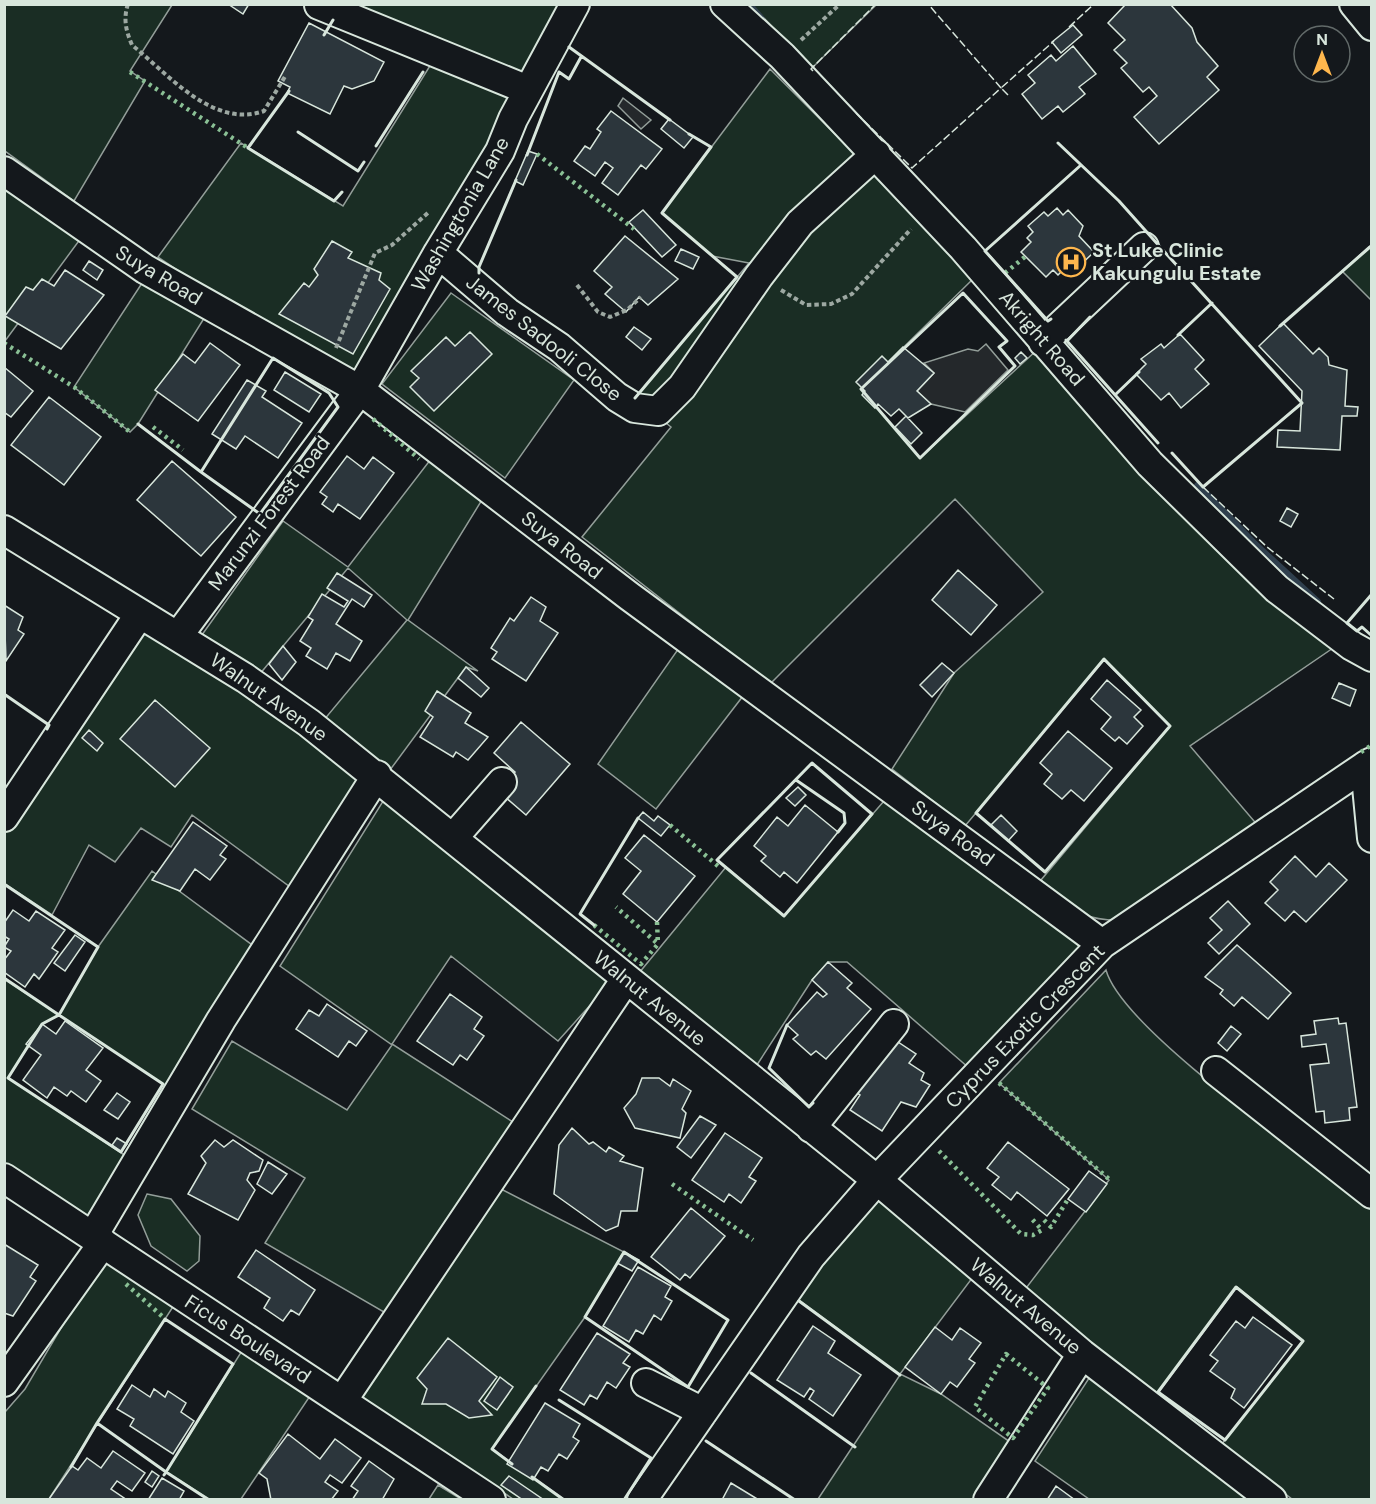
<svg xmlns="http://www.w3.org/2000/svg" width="1376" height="1504" font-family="'DM Sans',sans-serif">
	<rect width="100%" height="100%" fill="#14181c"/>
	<path fill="#1a2d24" stroke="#939e99" stroke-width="1.5" d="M5,4L172,5L130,71L145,81L74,201L5,151Z
		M342,5H561L436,267L355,381L261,326L158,257L241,143L343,206L433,61Z
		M752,5H876L811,69Z
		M770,69L904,203L974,278L861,389L920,458L1038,349L1190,524L1336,646L1190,746L1260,828L1124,920C1079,922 1073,907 1041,880L1170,726L1104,660L965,826L892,769L954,673L1043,592L955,499L770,684L582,537L671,427L635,398L749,263L712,256L662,213Z
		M5,183L84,234L5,341Z
		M1371,245V300L1342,271Z
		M146,277L208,312L138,424L130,432L74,387Z
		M451,293L574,380L505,478L382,384Z
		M434,455L485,495L408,620L478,671L466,667L390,770L323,721L407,620L348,568L259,675L199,639L283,521L348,567Z
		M145,632L167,640L370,779L297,892L192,815L171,847L141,828L115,862L89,845L52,915L5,884V832Z
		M681,645L743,696L656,809L598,764Z
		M385,798L611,982L558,1041L451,956L392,1044L513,1122L389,1315L265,1243L305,1178L192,1109L232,1041L347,1110L392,1045L280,966Z
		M884,801L1076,941L1084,957L969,1068L847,962H828L812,980L753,1071L639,973L726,867L784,916Z
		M152,871L259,950L172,1090L59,1015L42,1024L8,1078L132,1160L88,1217L5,1165L4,979L59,1015L98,947Z
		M1106,970C1123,1031 1314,1160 1371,1204V1499H1292L1221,1445L1303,1341L1237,1287L1155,1397L1023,1292L1109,1180L999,1083Z
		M497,1187L624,1252L585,1317L492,1449L564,1499H513L363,1399L357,1389Z
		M147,1194L171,1199L200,1236L199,1261L187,1271L151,1246L138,1215Z
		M880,1196L976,1273L900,1374L941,1394L1023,1451L990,1499H818L900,1375L791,1294Z
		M115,1259L178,1299L49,1499L5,1500V1412L25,1389L97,1267Z
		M245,1346L314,1390L241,1499H209L166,1472Z
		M1093,1372L1251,1499H1089L1035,1461Z
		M438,1485L461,1499H429Z"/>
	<path fill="#24282b" stroke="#939e99" stroke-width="1.5" d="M623,98L651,120L641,129L618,106Z
		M986,344L1008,370L965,412L931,404L917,391L934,373L924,363L968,349L978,351Z"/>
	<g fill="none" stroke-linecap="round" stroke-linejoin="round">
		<path stroke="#2f3f4d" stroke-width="8" d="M748,4L761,19
			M1198,486L1254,544L1317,602"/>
	</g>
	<path fill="#2c363c" stroke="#d8e6dc" stroke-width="1.5" d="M228,4H249L243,14Z
		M1126,4H1170L1192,28L1197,42L1218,66L1207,77L1219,90L1159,144L1134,117L1157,96L1149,87L1143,92L1121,68L1127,63L1114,50L1125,40L1108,23Z
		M309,23L384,62L374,81L352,89L344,86L330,114L287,93L290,87L278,81Z
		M1073,25L1082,35L1061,53L1052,42Z
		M1073,46L1096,74L1079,87L1085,94L1063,112L1058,106L1042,119L1022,94L1035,83L1028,75L1051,55L1056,61Z
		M611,111L662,149L646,169L641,165L618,195L602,183L613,168L605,162L595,176L574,161L585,146L590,149L601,132L597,129Z
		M669,119L693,137L684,148L661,129Z
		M528,151L537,154L523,185L515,181Z
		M1057,208L1063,215L1068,210L1083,226L1079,236L1094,252L1070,275L1064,269L1058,275L1053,270L1046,277L1021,252L1031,242L1027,238L1033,232L1028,226L1044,212L1048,216Z
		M643,210L676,245L662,257L629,222Z
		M625,236L678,279L648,305L639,297L626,312L605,294L612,287L594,271Z
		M332,241L352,252L348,258L381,273L379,280L390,289L353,354L279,314L304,283L309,287L318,275L314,269Z
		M681,249L699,257L693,269L675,261Z
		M89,261L103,270L97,280L83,270Z
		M65,270L104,295L61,349L5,316L26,287L33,290L42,279L54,286Z
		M1283,323L1313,354L1319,348L1328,357L1329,365L1347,370L1345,406L1358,407L1357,416H1342L1340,450L1277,447L1278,430L1300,431L1302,391L1259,346Z
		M634,327L651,339L642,350L626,337Z
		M470,332L492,354L434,411L410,387L419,378L411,371L446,337L455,346Z
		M1180,334L1204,360L1195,369L1209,384L1181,408L1169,393L1161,400L1136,374L1146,364L1141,359L1161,344L1164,348Z
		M210,343L240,365L198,421L155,390L183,354L195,363Z
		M903,347L934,373L917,391L931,404L908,418L899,409L891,416L878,404L875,408L862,395L865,391L856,382L882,356L888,362Z
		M1021,352L1027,358L1020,364L1015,358Z
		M4,367L33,391L11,417L4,412Z
		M285,372L321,394L309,412L274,390Z
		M247,380L266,391L262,397L302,423L278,458L245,436L236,449L212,434Z
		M49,397L101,437L64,485L11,445Z
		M906,416L922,433L911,444L895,427Z
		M347,456L364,469L373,457L394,473L360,519L338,504L333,512L322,504L327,497L320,492Z
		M172,461L236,517L201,556L137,500Z
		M1287,508L1298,514L1291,527L1280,521Z
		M958,570L997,605L971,635L932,600Z
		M337,573L372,595L364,607L352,599L336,624L362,641L350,661L336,653L327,669L306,656L311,648L300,641L313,620L308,617L322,594L344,607L348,601L327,588Z
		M531,597L546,607L540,621L558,633L526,681L492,659L497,652L491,648L510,618L514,621Z
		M4,605L23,617L18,630L24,634L6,661Z
		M283,646L296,662L282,680L269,664Z
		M942,663L954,673L932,697L920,685Z
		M466,667L489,688L481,697L458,678Z
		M1107,680L1141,710L1134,717L1143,726L1127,744L1119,737L1115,741L1101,729L1111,717L1091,699Z
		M1339,683L1356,690L1350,706L1332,698Z
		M437,691L471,713L465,723L488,737L468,760L456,752L453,757L420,737L433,717L425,711Z
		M155,700L210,748L175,787L120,739Z
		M521,722L570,764L526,815L498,791L515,772L494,753Z
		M89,730L103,743L97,751L82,738Z
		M1068,731L1112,768L1084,801L1071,790L1062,799L1044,784L1052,774L1040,763Z
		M798,787L806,795L795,806L786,798Z
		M805,805L838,832L797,883L784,872L780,877L761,861L766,856L754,846L777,817L788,826Z
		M643,812L654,821L658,816L670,825L661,836L638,818Z
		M1001,815L1017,831L1008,841L991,825Z
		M193,822L227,846L220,855L226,859L210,880L195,869L180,891L152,880Z
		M644,835L695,876L657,922L623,894L641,871L625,858Z
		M1295,856L1316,877L1329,863L1347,880L1306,922L1294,911L1285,921L1265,903L1278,890L1270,882Z
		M1228,901L1250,924L1219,954L1208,943L1222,930L1210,918Z
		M13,910L29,921L36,911L65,930L52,948L58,952L39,979L34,974L25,987L4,972V960L11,951L4,947L9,939L4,936V923Z
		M75,935L85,942L65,971L54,963Z
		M1237,945L1291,993L1268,1019L1242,997L1234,1006L1220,994L1223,990L1205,977Z
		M828,962L852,983L847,988L871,1009L826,1059L816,1051L811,1055L793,1039L798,1035L787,1025L817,992L823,997L827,994L812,980Z
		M450,994L482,1017L474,1029L484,1036L467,1060L460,1055L453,1065L417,1041Z
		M327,1004L367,1031L356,1046L349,1041L338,1057L296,1029L309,1010L319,1016Z
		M1338,1018L1339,1024L1346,1023L1357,1107L1349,1108L1350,1120L1325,1123L1324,1111L1316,1112L1310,1065L1329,1063L1326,1044L1302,1047L1301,1036L1316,1034L1314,1021Z
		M65,1021L103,1048L86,1070L101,1081L86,1102L71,1091L67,1096L54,1087L47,1098L23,1080L41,1055L26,1044L42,1024L56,1034Z
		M1231,1026L1241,1034L1227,1051L1218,1043Z
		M889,1036L916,1054L909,1063L924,1073L921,1080L930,1085L916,1107L901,1102L882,1131L850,1110L860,1095L853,1090Z
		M642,1078H659L670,1086L673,1079L691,1091L682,1109L686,1113L680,1138L635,1128L624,1108L636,1094Z
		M117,1093L130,1102L118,1119L104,1110Z
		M700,1116L716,1125L691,1158L677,1147Z
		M572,1128L589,1144L593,1142L606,1152L609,1147L624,1156L620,1161L643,1168L637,1211H621L618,1226L606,1231L554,1194L559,1145Z
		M725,1133L762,1158L749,1177L756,1181L741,1203L729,1194L724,1202L692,1180Z
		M117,1138L127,1144L121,1152L112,1145Z
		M215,1140L224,1147L233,1140L263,1160L259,1171L250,1173L247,1180L255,1190L238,1220L188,1194L206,1163L201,1156Z
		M1008,1142L1069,1189L1047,1216L1017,1192L1011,1200L992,1185L999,1177L987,1168Z
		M268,1162L287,1174L272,1194L257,1184Z
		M1089,1171L1107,1184L1086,1212L1068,1199Z
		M691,1208L725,1236L690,1278L685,1274L680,1280L651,1257Z
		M4,1244L38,1265L30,1277L36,1281L13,1316L4,1313Z
		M256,1250L315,1290L299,1315L291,1310L283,1321L264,1308L270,1298L238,1277Z
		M624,1252L639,1260L632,1271L617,1263Z
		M638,1267L671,1286L665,1297L672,1301L661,1320L654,1315L643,1334L636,1330L629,1342L603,1326Z
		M1253,1317L1292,1345L1244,1408L1231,1398L1235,1389L1210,1371L1218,1361L1210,1355L1236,1321L1245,1328Z
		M813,1326L835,1341L828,1353L861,1375L833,1416L809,1399L814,1391L810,1388L804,1397L777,1380Z
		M935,1327L952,1340L960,1328L981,1343L969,1359L975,1363L957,1387L950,1382L941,1394L905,1367Z
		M597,1333L630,1354L623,1363L630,1367L616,1388L607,1382L597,1399L590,1395L584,1405L560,1390Z
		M448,1338L497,1377L479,1401L492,1415L469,1418L446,1404H422L427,1389L417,1378Z
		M500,1377L513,1387L497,1410L484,1401Z
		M132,1385L150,1397L154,1389L165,1397L168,1391L186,1403L181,1412L194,1421L173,1454L130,1426L134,1419L117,1409Z
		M545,1403L580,1424L573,1437L579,1441L567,1459L559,1454L548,1471L541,1467L533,1480L507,1464Z
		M288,1434L320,1459L335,1439L361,1458L342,1483L330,1475L325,1482L338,1491L331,1500H271L267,1479L259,1473Z
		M113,1451L145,1473L132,1491L117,1481L111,1489L127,1500L49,1499L72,1466L78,1470L87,1458L101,1468Z
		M369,1461L394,1479L382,1500H352L358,1491L351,1486Z
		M152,1471L159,1476L152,1487L145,1482Z
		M509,1476L544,1500H523L501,1485Z
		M162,1478L184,1491L179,1500H148Z
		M731,1483L759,1500H722Z
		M1056,1486L1075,1500H1047Z"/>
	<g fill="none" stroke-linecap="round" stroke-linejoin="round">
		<g stroke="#d8e6dc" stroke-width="32">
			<path id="minor" d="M725,4L782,56L963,248L1150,464L1277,589L1352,646L1372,657
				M1354,4L1372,26
				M319,5L528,90
				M4,171L145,269L360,390L629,596L1102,944
				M438,253L507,312L559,347L617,397L635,408L658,411L682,387L759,276L800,223L876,154
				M1043,342L1144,247
				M4,530L245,678L309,723L877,1180L1082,1354L1272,1500
				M178,636L360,390L438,253L500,151L513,119L575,4
				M1372,762L1365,766L1372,838
				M4,817L139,615
				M453,838L502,782
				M1216,1071L1372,1194
				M811,1128L894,1024
				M4,1178L491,1500
				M93,1236L221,1020L377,775
				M4,1382L103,1243
				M646,1383L703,1412
				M342,1401L626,979
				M642,1500L811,1256L877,1180L1102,944L1365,766
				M988,1500L1082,1354"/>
		</g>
		<path stroke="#9da8a2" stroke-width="4" stroke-dasharray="4.5 3" stroke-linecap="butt" d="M128,4C123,19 126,31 132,45C168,74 213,129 264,111L286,75
			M801,40L840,4
			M577,285L598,312L610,317L627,310L641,297
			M781,290L806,305L831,304L852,294L911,229
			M336,348L375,253L392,245L430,211"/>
		<use href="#minor" stroke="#14181c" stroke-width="28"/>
		<path stroke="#8ac095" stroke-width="4.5" stroke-dasharray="3 4.5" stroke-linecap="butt" d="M130,72L248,148
			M537,154L634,229
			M1005,273L1026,256L1028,258
			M4,343L74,387L130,432
			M373,419L419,459
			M153,427L183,450
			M1361,752L1372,745
			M670,825L718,866
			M657,922L658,944
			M594,925L641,964L658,944L616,907
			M999,1083L1110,1180
			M939,1151L1021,1234L1033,1235L1042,1230L1032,1219
			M672,1184L753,1240
			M1044,1220L1051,1227L1068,1199
			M126,1284L163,1317
			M1006,1354L1048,1388L1013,1438L975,1407Z"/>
		<path stroke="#d8e6dc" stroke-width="1.5" stroke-dasharray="8 3" stroke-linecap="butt" d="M1069,27L1094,4
			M813,71L811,69L876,4
			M1008,95L1001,88L1054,41
			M856,113L912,168L1001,88L928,4
			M1203,487L1267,547L1334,599"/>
		<path stroke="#d8e6dc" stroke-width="3" d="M324,35L333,20
			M569,47L670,120
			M289,91L248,148L334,201L342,192
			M298,132L358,171L364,162
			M1058,143L1119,201L1161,248
			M376,146L423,72
			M527,155L559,72L569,79L581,57
			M1155,254L1161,248L1302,403L1203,487L1172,453
			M479,273V267L516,180
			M963,293L1007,341L999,347L1015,366L920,458L861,389Z
			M1051,319L1048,321L985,251L1081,165
			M1280,326L1370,247
			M1178,335L1212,303
			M1066,340L1158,443
			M1067,341L1090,317
			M273,358L329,393L338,407L260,514L201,472Z
			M1115,395L1139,372
			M635,398L737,277L662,213L711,147L689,134
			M138,424L201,472
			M1372,594L1347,623L1357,631L1362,627L1372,636
			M1104,659L1170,726L1045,872L976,813Z
			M4,694L49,725L47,729
			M812,763L872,814L784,916L717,860Z
			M796,780L844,813L845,823L838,832
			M4,884L98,947L59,1015L4,978
			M594,925L580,914L638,818
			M59,1015L163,1084L121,1152L8,1078L42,1024Z
			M787,1025L769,1068L809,1107L813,1103
			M624,1252L728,1320L688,1387L585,1317Z
			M1236,1287L1303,1341L1225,1440L1158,1392Z
			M799,1301L900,1375
			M165,1319L233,1364L166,1472L97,1423Z
			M751,1373L855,1447
			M559,1400L651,1458L624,1500
			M706,1441L795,1500
			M512,1464L492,1449L536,1386
			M71,1467L97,1423
			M164,1475L166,1472L209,1500
			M532,1477L564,1500"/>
	</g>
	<defs>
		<g id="hospital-ring" transform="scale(1.5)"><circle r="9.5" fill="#14181c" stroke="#ffb74d" stroke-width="1.5"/><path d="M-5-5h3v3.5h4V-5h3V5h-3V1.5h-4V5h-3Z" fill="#ffb74d"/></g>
	</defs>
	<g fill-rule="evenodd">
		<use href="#hospital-ring" x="1071" y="262"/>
	</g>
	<g text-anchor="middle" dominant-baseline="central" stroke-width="4.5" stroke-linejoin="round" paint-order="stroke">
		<g font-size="20" fill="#d8e6dc" stroke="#14181c">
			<text transform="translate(460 214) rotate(-60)">Washingtonia Lane</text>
			<text transform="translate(159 275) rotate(31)">Suya Road</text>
			<text transform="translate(544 338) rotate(38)">James Sadooli Close</text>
			<text transform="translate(1042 338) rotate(49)">Akright Road</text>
			<text transform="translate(269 513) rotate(-53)">Marunzi Forest Road</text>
			<text transform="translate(562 545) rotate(38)">Suya Road</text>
			<text transform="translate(269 697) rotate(35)">Walnut Avenue</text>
			<text transform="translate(953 833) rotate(36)">Suya Road</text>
			<text transform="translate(650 998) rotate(39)">Walnut Avenue</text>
			<text transform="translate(1025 1026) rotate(-46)">Cyprus Exotic Crescent</text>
			<text transform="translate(1026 1306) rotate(40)">Walnut Avenue</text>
			<text transform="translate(248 1339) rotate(33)">Ficus Boulevard</text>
		</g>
		<g font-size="20" font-weight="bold" fill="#d8e6dc" stroke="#14181c" text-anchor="start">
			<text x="1092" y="250">St Luke Clinic<tspan x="1092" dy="23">Kakungulu Estate</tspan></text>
		</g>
	</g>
	<rect width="1376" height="1504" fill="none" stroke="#d8e6dc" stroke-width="12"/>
	<g transform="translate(1322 54)"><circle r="28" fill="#14181c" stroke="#626a69" stroke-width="1.5"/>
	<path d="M0-4.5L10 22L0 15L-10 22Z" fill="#ffb74d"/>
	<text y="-9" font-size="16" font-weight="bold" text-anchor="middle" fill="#d8e6dc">N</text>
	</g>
</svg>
